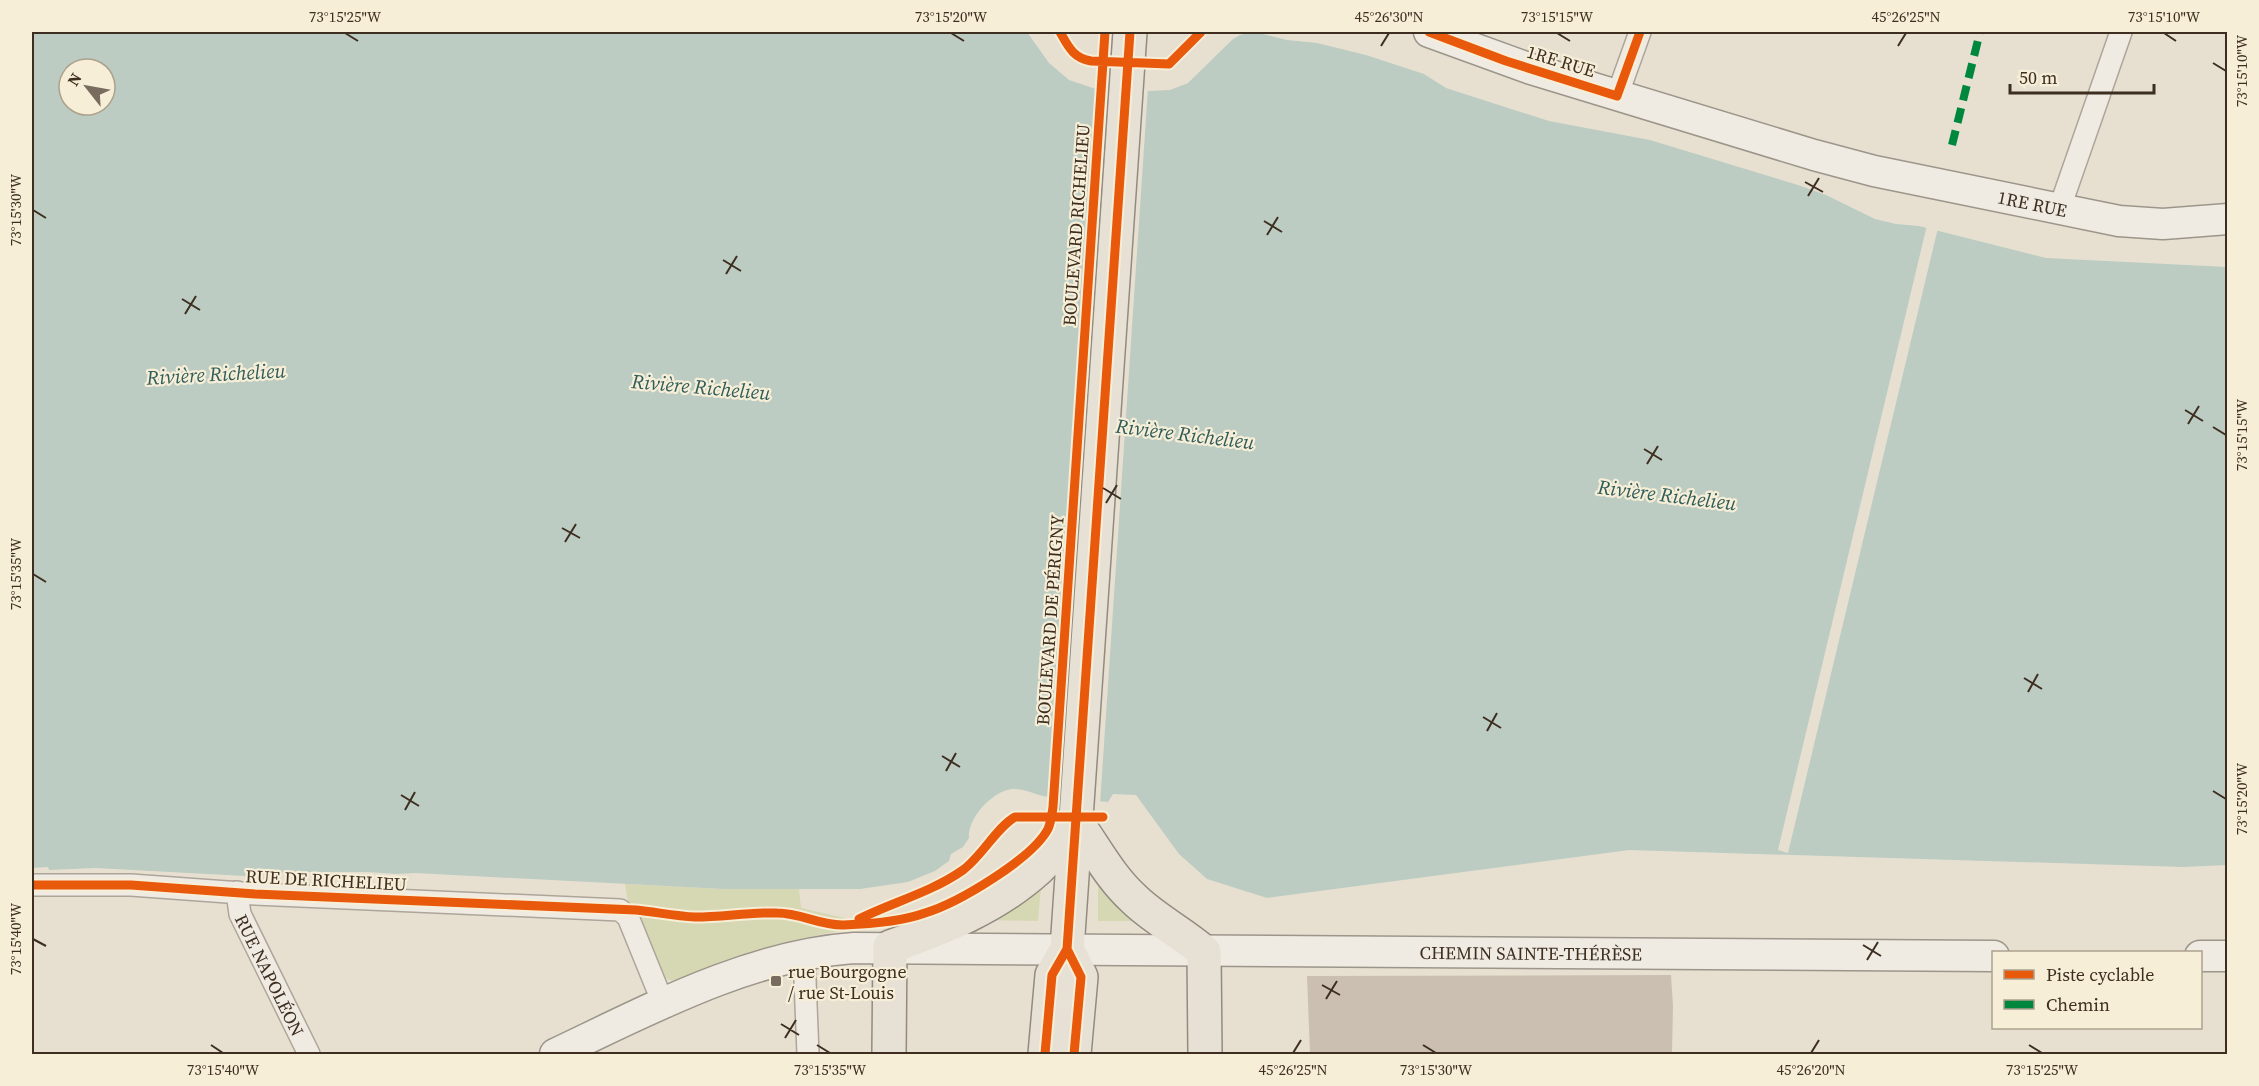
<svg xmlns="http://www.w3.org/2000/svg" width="2259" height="1086" font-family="'Source Serif 4',serif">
	<rect width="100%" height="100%" fill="#e7e0d1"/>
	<path fill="#d6d7b3" d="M1098,876L1146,921H1098Z
		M625,884L724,889H799L801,908L845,918L849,930C790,937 735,959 679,980C670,982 665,979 660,972L636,910L628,902Z
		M1041,887L1038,921L983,920Z"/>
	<path fill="#bcccc2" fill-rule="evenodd" d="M32,32H1027L1049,63L1069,80L1096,89L1150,91L1170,90L1188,83L1233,39L1240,35L1248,33L1263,34L1287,40L1317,43L1366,55L1424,74L1446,88L1549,121L1650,140L1798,185L1826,195L1875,219L1896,224L1919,226L2046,258L2227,267V865L2183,867L1629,850L1267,898L1207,879L1179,854L1136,795L1113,794L1108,802C1088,800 1067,800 1048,797C1036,795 1023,788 1012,789C992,791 967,819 969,838L963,847L951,854L949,861L935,871L908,882L860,889H724L415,873L396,874L367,872H291L245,876L95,868L49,870L48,867L32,868ZM69,69H105V105H69Z"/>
	<path fill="#e7e0d1" d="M1098,86L1148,88L1100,804L1050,800Z
		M1927,225L1938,228L1788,853L1778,850Z"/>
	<path fill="#cbbfb2" d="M1671,975L1673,1006L1672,1054H1310L1307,976Z"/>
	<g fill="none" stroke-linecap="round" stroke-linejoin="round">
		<g stroke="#ada599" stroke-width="24">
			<g id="street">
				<path d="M1617,96L1640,32"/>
				<path d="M2059,210L2121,32"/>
				<path d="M32,885H131L255,894L620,910L628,917L663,1003"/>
				<path id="s1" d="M237,892L240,914L309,1054"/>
				<path d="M804,955L808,1054"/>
			</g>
		</g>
		<g stroke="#9c958a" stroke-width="33">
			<g id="secondary">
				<path id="s2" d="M1429,32L1531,69L1814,155L1874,171L2119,221L2163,224L2228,219"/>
				<path d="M2200,956H2228"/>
				<path id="s3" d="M555,1054C648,1010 750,955 854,948L1994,956"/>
			</g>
		</g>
		<g stroke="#928b80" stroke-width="36">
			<path id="primary" d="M1077,823C1095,848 1110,877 1133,898C1154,919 1181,932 1204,952L1205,1054
				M1067,949L1081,977L1074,1054
				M889,1054L890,947C943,928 995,908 1038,869C1052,855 1065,839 1077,823
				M1045,1054L1052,975L1067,949L1130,32"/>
		</g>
		<use href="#street" stroke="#efebe3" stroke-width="21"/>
		<use href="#secondary" stroke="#efebe3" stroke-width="30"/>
		<use href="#primary" stroke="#e6e1d4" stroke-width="33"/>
		<path stroke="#00873e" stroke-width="8" stroke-dasharray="15 8" stroke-linecap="butt" d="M1952,145L1980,32"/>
		<g stroke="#f7eed8" stroke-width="13">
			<path id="cycleway" d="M1060,32C1068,46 1073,58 1091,61L1169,64L1201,32
				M1429,32L1506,61L1617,96L1640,32
				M32,885H131L255,894L636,910C656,912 675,916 695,917C723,917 750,912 777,913C801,913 821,926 844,925C870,924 900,922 925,913C958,903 1032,859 1048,829C1051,822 1052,814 1053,807L1105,32
				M859,919C893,902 932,892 963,870C982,856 997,827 1015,817H1103
				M1067,949L1081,977L1074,1054
				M1045,1054L1052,975L1067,949L1130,32"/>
		</g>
		<use href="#cycleway" stroke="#e8590c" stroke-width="9"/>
	</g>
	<path fill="none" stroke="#3d2e20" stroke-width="2" d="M345,33L358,41M951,33L964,41M1557,33L1570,41M2164,33L2176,41M1381,46L1389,33M1898,46L1906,33M2213,63L2226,71M1805,182L1823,192M1808,196L1819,178M33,210L46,218M1264,221L1282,232M1267,235L1278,217M723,260L741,271M726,274L737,256M182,299L200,310M185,314L196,296M2185,410L2203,421M2188,424L2199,406M2213,427L2226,435M1644,449L1662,460M1647,464L1658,446M1103,488L1121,499M1106,503L1117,485M562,528L580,538M565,542L576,524M33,574L46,582M2024,678L2042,689M2028,692L2038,674M1483,717L1501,728M1487,731L1497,713M942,756L960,767M946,771L956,753M2213,791L2226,799M401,795L419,806M405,810L415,792M33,939L46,946M1863,945L1881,956M1867,960L1878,942M1322,985L1340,995M1326,999L1337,981M781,1024L799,1035M785,1038L796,1020M211,1045L223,1053M817,1045L830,1053M1423,1045L1436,1053M2029,1045L2042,1053M1293,1053L1301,1040M1811,1053L1819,1040"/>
	<rect fill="#786c5e" stroke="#f7eed8" stroke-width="2" x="770" y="975" width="12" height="12" rx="3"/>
	<g text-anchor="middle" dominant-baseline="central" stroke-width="4.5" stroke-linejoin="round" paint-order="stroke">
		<g font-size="18" fill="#3d2e20" stroke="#f7eed8">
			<text transform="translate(1561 61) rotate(17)">1RE RUE</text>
			<text stroke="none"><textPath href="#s2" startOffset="628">1RE RUE</textPath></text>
			<text transform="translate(1076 225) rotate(-86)">BOULEVARD RICHELIEU</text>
			<text transform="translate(1050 620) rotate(-86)">BOULEVARD DE PÉRIGNY</text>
			<text transform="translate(326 880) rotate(3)">RUE DE RICHELIEU</text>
			<text stroke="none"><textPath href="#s3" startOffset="996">CHEMIN SAINTE-THÉRÈSE</textPath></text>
			<text stroke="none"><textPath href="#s1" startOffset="90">RUE NAPOLÉON</textPath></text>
		</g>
		<g font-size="18" fill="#3d2e20" stroke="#f7eed8" text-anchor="start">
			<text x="788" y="971">rue Bourgogne<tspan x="788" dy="21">/ rue St-Louis</tspan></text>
		</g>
		<g font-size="20" font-style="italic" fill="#2f5d5a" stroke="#f7eed8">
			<text transform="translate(216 374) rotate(-3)">Rivière Richelieu</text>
			<text transform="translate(701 387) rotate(5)">Rivière Richelieu</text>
			<text transform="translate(1185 434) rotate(7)">Rivière Richelieu</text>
			<text transform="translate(1667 495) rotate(7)">Rivière Richelieu</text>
		</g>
	</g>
	<rect width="2259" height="1086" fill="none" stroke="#f7eed8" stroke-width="66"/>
	<rect x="1992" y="951" width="210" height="78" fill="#f7eed8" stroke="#ada18e" stroke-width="1.5"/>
	<rect x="2004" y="970" width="30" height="9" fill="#e8590c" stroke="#ada18e" stroke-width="1.5"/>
	<text x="2046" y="981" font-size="18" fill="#3d2e20">Piste cyclable</text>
	<rect x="2004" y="1000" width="30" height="9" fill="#00873e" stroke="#ada18e" stroke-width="1.5"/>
	<text x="2046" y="1011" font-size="18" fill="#3d2e20">Chemin</text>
	<g transform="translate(87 87) rotate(301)"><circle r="28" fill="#f7eed8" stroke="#ada18e" stroke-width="1.5"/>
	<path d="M0-4.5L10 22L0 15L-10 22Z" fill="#786c5e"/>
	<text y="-9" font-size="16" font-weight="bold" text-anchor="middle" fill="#3d2e20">N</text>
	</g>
	<path d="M2010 84v9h144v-9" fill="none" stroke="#3d2e20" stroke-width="3"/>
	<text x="2019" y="84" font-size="18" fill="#3d2e20" stroke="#f7eed8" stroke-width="4.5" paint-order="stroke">50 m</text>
	<rect x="33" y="33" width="2193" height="1020" fill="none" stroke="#3d2e20" stroke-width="2"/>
	<g font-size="15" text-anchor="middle" fill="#3d2e20">
		<text x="345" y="22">73°15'25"W</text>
		<text x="951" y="22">73°15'20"W</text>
		<text x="1389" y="22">45°26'30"N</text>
		<text x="1557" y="22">73°15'15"W</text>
		<text x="1906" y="22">45°26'25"N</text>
		<text x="2164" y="22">73°15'10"W</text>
		<text transform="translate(2242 71) rotate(-90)" y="5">73°15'10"W</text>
		<text transform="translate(16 210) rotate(-90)" y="5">73°15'30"W</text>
		<text transform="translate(2242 435) rotate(-90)" y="5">73°15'15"W</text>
		<text transform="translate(16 574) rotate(-90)" y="5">73°15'35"W</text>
		<text transform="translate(2242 799) rotate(-90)" y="5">73°15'20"W</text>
		<text transform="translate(16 939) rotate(-90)" y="5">73°15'40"W</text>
		<text x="223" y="1075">73°15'40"W</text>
		<text x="830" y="1075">73°15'35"W</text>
		<text x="1293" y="1075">45°26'25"N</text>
		<text x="1436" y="1075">73°15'30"W</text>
		<text x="1811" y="1075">45°26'20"N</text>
		<text x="2042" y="1075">73°15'25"W</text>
	</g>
</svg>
